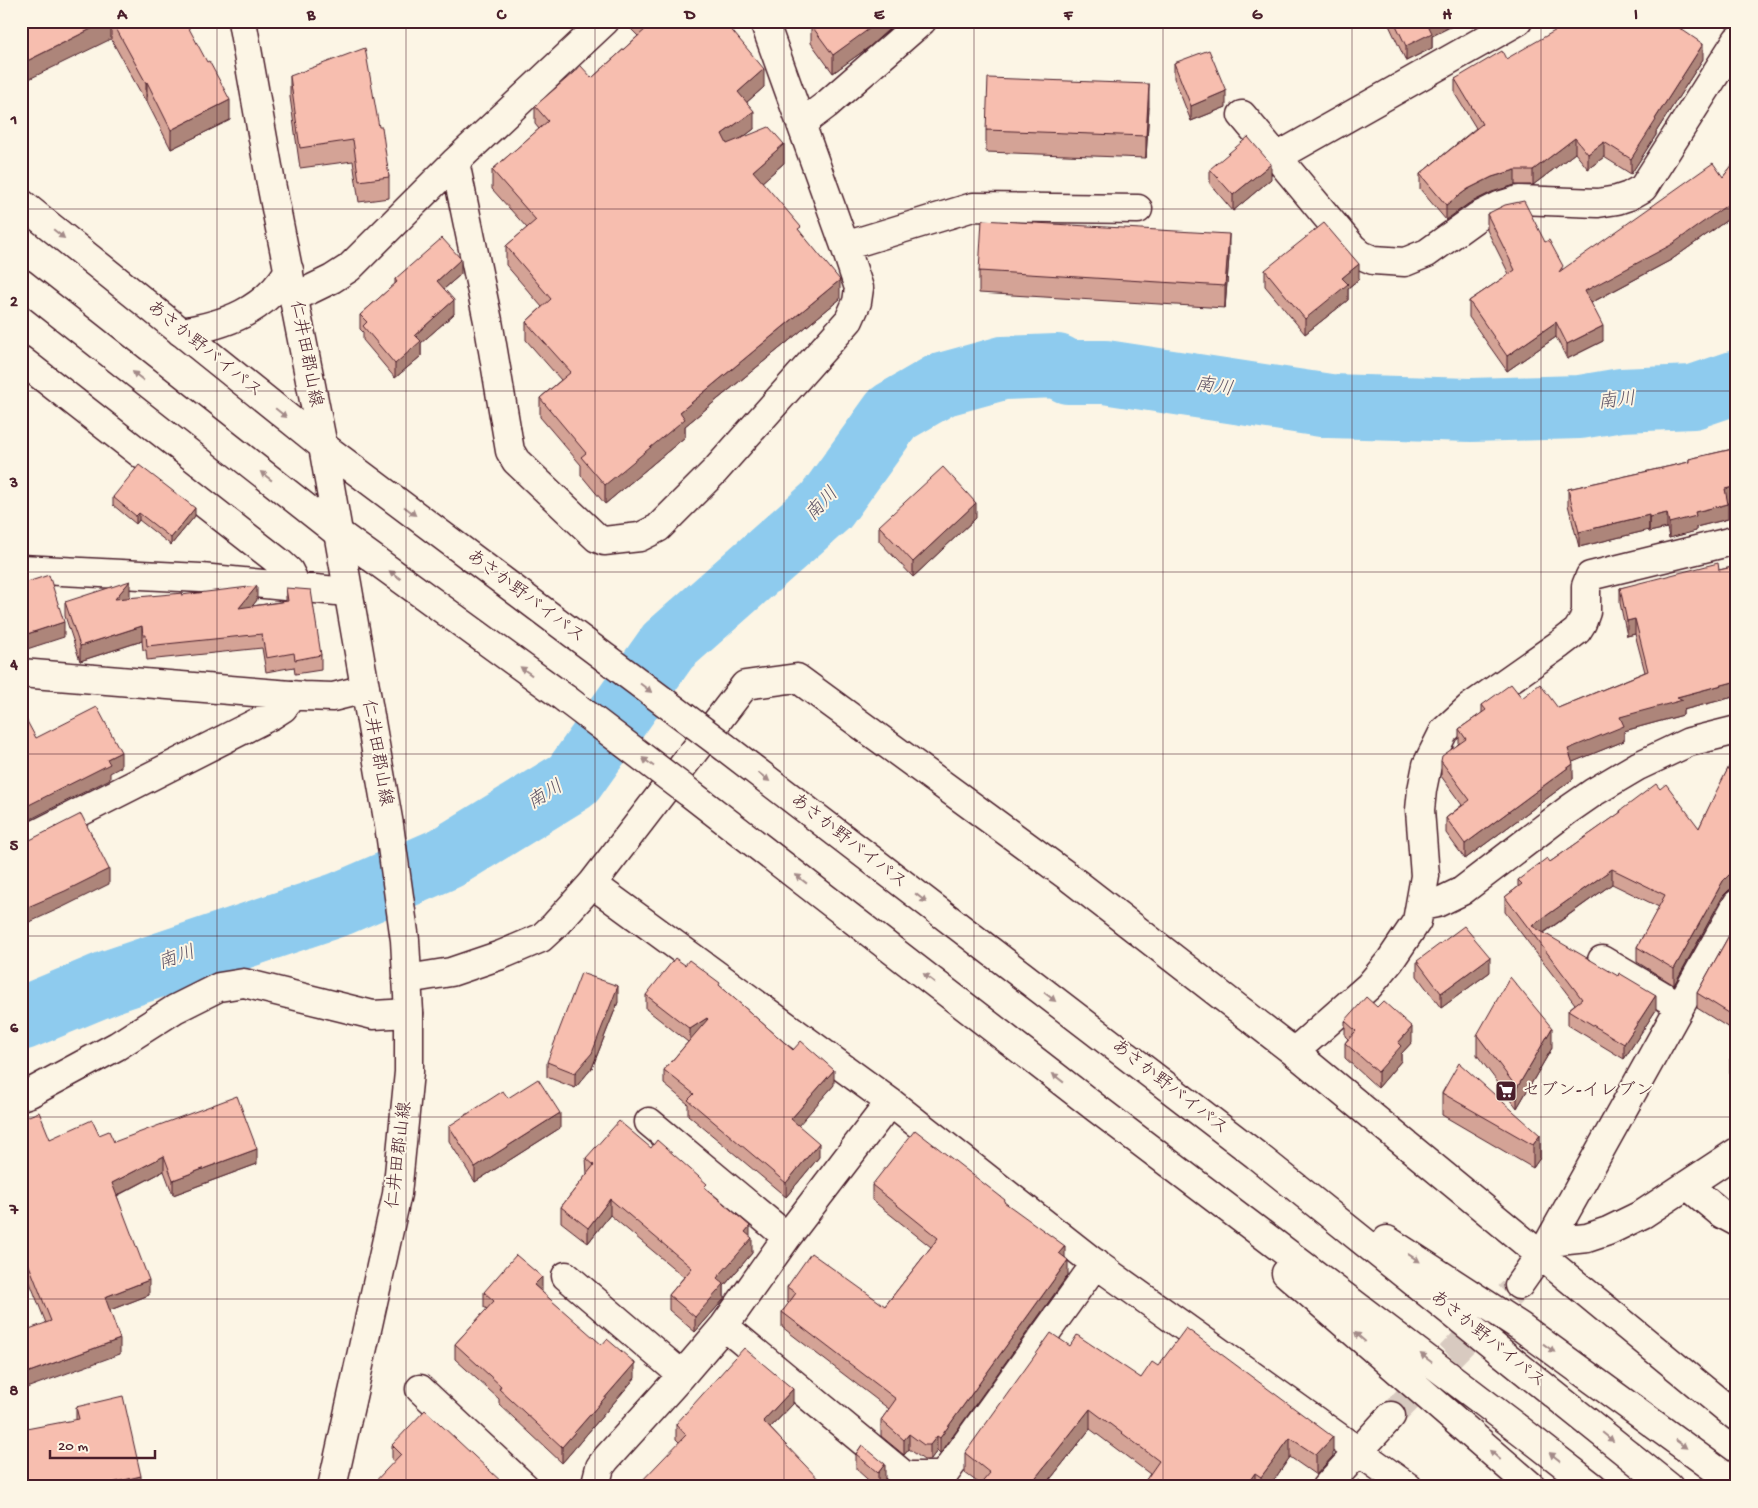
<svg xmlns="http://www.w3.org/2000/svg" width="1758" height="1508" font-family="'Gochi Hand','Klee One',sans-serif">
	<rect width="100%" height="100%" fill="#fcf5e5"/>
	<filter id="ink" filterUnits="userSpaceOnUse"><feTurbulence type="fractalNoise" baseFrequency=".02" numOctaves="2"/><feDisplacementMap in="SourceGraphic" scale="10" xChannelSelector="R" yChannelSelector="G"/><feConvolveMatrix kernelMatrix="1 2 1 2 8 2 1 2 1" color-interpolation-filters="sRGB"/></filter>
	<g filter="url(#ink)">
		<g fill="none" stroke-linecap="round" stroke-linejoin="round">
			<path stroke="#8ecbee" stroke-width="64" d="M21,1019L112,981L340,904L446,858L573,780L668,646L826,506L893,413L941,385L1003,368L1057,366L1068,372H1105L1329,406L1471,410L1580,407L1621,400L1693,397L1737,382"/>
			<path stroke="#d8cac0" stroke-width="28" stroke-dasharray="28 14" stroke-linecap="butt" d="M1391,1416L1519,1285"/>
			<g stroke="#4a1f2b" stroke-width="31">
				<path id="minor" d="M1242,115L1352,247L1361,255L1373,260L1405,262L1427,253L1477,217L1499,206L1519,200L1598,203L1617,200L1629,196L1643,188L1737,40
					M801,124L826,105L922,21
					M1277,157L1518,21
					M455,162L488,321L510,451L516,461L597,538L604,541L640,537L658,528L715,471L849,320L857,302L859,288L845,246L764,21
					M845,246L973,207L1138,209
					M295,297L332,279L349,268L455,162L605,21
					M21,360L279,562L289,571L297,587
					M21,569L201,578L347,592
					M21,673L303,696L333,697L365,689
					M21,842L272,715L283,708L292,695
					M592,884L890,1102L1092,1261L1408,1487
					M1421,906L1437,903L1462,891L1568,810L1594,792L1638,766L1689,742L1737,730
					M1602,960L1680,1006
					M407,979L451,972L501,955L541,938L555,925L592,884L745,685L797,678L1066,875L1294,1052L1737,1417
					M1294,1052L1369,986L1390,961L1417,921L1425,876L1420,810L1422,790L1427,765L1444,731L1469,708L1560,644L1577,631L1582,623L1586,612V586L1590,576L1737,540
					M21,1096L30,1093L117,1046L175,1009L219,987L244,983L373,1015L409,1013
					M649,1122L787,1237
					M1687,1185L1722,1214L1737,1222
					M1549,1242L1587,1238L1608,1231L1643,1214L1737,1152
					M566,1276L682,1375
					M1519,1285L1549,1242L1737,904
					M724,1326L905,1476H943L1096,1263
					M420,1389L525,1487
					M595,1487L600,1467L606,1459L682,1375L724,1326L787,1237L890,1102
					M1326,1487L1391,1416"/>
			</g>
			<g stroke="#4a1f2b" stroke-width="31">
				<path id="major" d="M242,21L270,178L323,446L389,825L405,940L409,1013V1072L397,1194L332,1487
					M181,332C225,325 265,311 289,270"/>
			</g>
			<g stroke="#4a1f2b" stroke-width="31">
				<path id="highway" d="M21,203L323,446L607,659
					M21,283L338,533L566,699
					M726,748L1256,1155L1669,1487
					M687,791L1096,1108L1520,1430L1593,1487
					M1387,1240L1521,1327L1737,1485
					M1286,1273L1532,1487"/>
			</g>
			<use href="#minor" stroke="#fcf5e5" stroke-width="28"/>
			<use href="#major" stroke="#fcf5e5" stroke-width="28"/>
			<use href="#highway" stroke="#fcf5e5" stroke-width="28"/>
			<g stroke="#4a1f2b" stroke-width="31" stroke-linecap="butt">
				<path id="highway-bridge" d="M607,659L726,748
					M566,699L687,791"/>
			</g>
			<use href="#highway-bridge" stroke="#fcf5e5" stroke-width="28"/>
		</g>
		<path fill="#d4a396" stroke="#4a1f2b" d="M21,21H185L230,120L171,149L147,102H146L111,39Z
			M631,21H730L726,25L764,87L747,102L754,129L742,138L784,163L762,182L801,233L840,299L685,426V437L605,504L581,475V465L540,417V398L561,380L526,340V322L542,307L506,265V246L527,228L492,189V170L539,129L535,124V106L592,78L638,36L631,29Z
			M816,21H898L869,47L833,73L811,43V25Z
			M1387,21H1462L1432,36V48L1406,61Z
			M1506,59H1703L1656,132V135L1631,174L1604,157L1588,169L1575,153L1533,185H1515L1492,192L1468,204L1446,220L1420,189V174L1476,128L1455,94V79Z
			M1174,63L1226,107L1191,121L1174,78Z
			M290,76L379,127L389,177V198L359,202L353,161L300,168L290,97Z
			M1149,107L1146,158L986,152V130Z
			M1737,159V213L1671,260L1591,303L1603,341L1567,359L1556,337L1507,371L1469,317V301L1509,274L1487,230V214L1545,242L1563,270L1723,177Z
			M1210,169L1271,179L1233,211L1210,184Z
			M1229,257L1225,308L979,293V271Z
			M1265,270L1359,279L1348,288V300L1305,334L1265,286Z
			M461,274L444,289L454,314L421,343V356L395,378L363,340V332L360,329V315L395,284V279Z
			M1737,448V501L1728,503V519L1696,527V531L1669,538L1667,528L1649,532V530L1579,547L1568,505V489L1689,462V459Z
			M113,497L195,516L171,545L139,520L136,524L113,505Z
			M976,518L913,577L879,541V526Z
			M1737,566V696L1683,710V715L1624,731V741L1572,762L1573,779L1465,859L1446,833V818L1462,805L1441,776V761L1459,743V729L1482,713V705L1522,698L1558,708L1645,672L1635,634L1627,636L1620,603V588L1719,570Z
			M286,588L321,655V670L295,674L294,667L266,672L262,648L147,660L146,650H143L142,641L80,661L65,616V602L130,596L128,598L183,595L257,600L252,606L286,601Z
			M1737,751V889L1729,890L1723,896L1674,985L1637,962V947L1659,907L1612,884L1544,933L1656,1010L1624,1059L1568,1025V1010L1575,1004L1505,912V897L1518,887V880L1550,862L1620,813V811L1660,789L1699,828Z
			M1737,921V1033L1697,1008V993Z
			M1417,961L1490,972L1441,1008L1417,976Z
			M685,965L720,986L793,1050L834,1085L798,1125L819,1157L786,1197L688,1115V1104L664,1084V1070L688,1042L646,1009V995Z
			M618,1002L592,1068L575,1088L547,1077V1062Z
			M1377,1007L1412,1042L1401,1054V1061L1378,1088L1345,1058V1043L1348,1039L1345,1036V1021Z
			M1477,1035L1552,1048L1517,1108L1477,1055Z
			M1737,1055V1087L1730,1074V1059Z
			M1442,1093L1540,1135V1158L1533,1168L1442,1115Z
			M508,1098L560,1128L475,1182L449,1141V1126Z
			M21,1119L50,1139L99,1135L114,1142L257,1164L173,1195L164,1171L117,1196L149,1295L110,1310L120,1354L46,1323L21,1260Z
			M651,1148L707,1190L750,1237L752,1253L724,1286V1299L695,1332L669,1310V1295L684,1277L610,1215L588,1243L561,1222V1207L587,1174L586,1158Z
			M872,1185L1005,1203L1065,1257L1068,1275L940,1454L937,1451L930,1460H924L909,1449L904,1455L881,1436V1420L889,1409L782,1327V1312L789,1303L787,1302V1287L885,1306L931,1247L872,1200Z
			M484,1292H542L635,1378L562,1463L499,1404V1399L455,1359V1344L487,1309L484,1307Z
			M1070,1346L1141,1378L1158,1366L1333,1456L1316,1475L1290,1457L1269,1487H1141L1150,1474L1090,1429L1044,1487H978L980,1484L965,1473V1453Z
			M793,1404L770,1428L824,1487L679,1442L676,1439V1424Z
			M76,1407L141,1487L76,1419Z
			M392,1445L505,1487L394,1462L392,1460Z
			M862,1445L885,1480L879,1487H876L856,1469V1454Z"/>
		<path fill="#ad857a" stroke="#4a1f2b" d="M107,21H111V39L21,83V64Z
			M717,21H730L717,33Z
			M878,21H898L869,47L833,73V55Z
			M1431,21H1462L1432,36V48L1406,61V46L1427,23Z
			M1703,44V59L1656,132V135L1631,174V159L1655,119Z
			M764,69V87L738,110V92Z
			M147,82V102H146V83Z
			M1149,84V107L1146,158V136Z
			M1226,91V107L1191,121V106Z
			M230,100V120L171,149V130Z
			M754,111V129L722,153V134Z
			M1575,138V153L1533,185V170Z
			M1604,142V157L1588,169V154Z
			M784,144V163L753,190V171Z
			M1271,164V179L1233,211V195Z
			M1515,170V185L1492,192L1468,204L1446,220V205L1468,189L1492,177Z
			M1737,198V213L1671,260L1585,306V291Z
			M1229,234V257L1225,308V286Z
			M461,259V274L437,295V281Z
			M1359,264V279L1348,288V300L1305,334V319L1342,278Z
			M840,280V299L685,426V437L605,504V485L680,412Z
			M454,300V314L421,343V356L395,378V364L415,335Z
			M1556,322V337L1507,371V356Z
			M1603,326V341L1567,359V344Z
			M1737,486V501L1725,504V489Z
			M976,503V518L913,577V562Z
			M1728,504V519L1696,527V531L1669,538V523L1695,512Z
			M195,508V516L171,545V538Z
			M139,513V520L136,524V516Z
			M1667,513V528L1649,532V517Z
			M1649,515V530L1579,547V532Z
			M130,581V596L115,613V599Z
			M257,586V600L239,623V608Z
			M1635,619V634L1627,636V621Z
			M64,622V637L21,651V636Z
			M142,626V641L80,661V646Z
			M1737,681V696L1683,710V715L1624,731V741L1568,764V749L1620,717L1677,697Z
			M121,752V767L110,773V779L21,824V809L107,759Z
			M1573,764V779L1465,859V844Z
			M109,869V884L65,906L21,926V910Z
			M1612,869V884L1536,938L1532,926Z
			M1736,873V888L1729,890L1723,896L1674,985V969L1723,881L1729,875Z
			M1490,957V972L1441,1008V993Z
			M618,986V1002L592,1068L575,1088V1073Z
			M1656,995V1010L1624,1059V1044Z
			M707,1018V1032L690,1043V1029Z
			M1412,1027V1042L1401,1054V1061L1378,1088V1072L1398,1043Z
			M1552,1028V1048L1517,1108V1088Z
			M834,1070V1085L791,1134V1119Z
			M560,1113V1128L475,1182V1167Z
			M1540,1135V1158L1533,1168V1145Z
			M819,1143V1157L786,1197V1183Z
			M257,1149V1164L173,1195V1180Z
			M164,1156V1171L112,1198V1183Z
			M610,1199V1215L588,1243V1228Z
			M750,1226V1240L752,1238V1253L724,1286V1299L695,1332V1317L717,1278L745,1232Z
			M1065,1246V1261L1059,1253Z
			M1068,1260V1275L940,1454V1438Z
			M542,1277V1292L534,1285Z
			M149,1280V1295L105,1312V1297Z
			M120,1339V1354L21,1390V1375Z
			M635,1363V1378L562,1463V1447Z
			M793,1389V1404L763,1435V1421Z
			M1090,1409V1429L1044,1487H1033V1481Z
			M909,1434V1449L904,1455V1440Z
			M937,1436V1451L930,1460V1445Z
			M1333,1437V1456L1316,1475V1455Z
			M1290,1438V1457L1269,1487H1261V1477Z
			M885,1464V1480L879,1487H878V1473Z
			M1255,1473V1487H1245Z
			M141,1476V1487H94Z"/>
		<path fill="#f7beaf" stroke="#4a1f2b" d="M21,21H107L21,64Z
			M112,21H185L207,62L209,61L230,100L171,130L147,82L146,83Z
			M641,21H724L764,69L738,92L754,111L722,134L727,144L769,127L784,144L753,171L801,227L798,229L840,280L680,412L685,419L605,485L581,457L586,453L540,398L571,372L526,322L551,299L506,246L536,220L492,170L548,121L535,106L581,66L592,78L647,28Z
			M816,21H878L869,29L833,55L811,25Z
			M1394,21H1431L1427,23L1432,33L1406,46Z
			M1572,21H1669L1703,44L1655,119L1656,120L1631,159L1604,142L1588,154L1575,138L1533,170H1515L1492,177L1468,189L1446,205L1420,174L1482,124L1455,79L1502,51L1506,59Z
			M365,48L379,127H382L389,177L359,181L353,140L300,148L290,76Z
			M1209,50L1226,91L1191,106L1174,63Z
			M988,78L1149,84L1146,136L986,130Z
			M1248,137L1271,164L1233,195L1210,169Z
			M1737,159V198L1671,245L1585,291L1603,326L1567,344L1556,322L1507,356L1469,301L1515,270L1487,214L1505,205L1524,201L1545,242L1549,240L1563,266L1559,272L1713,163L1723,177Z
			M982,220L1229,234L1225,286L979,271Z
			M1324,223L1359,264L1342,278L1348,284L1305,319L1265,270Z
			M442,238L461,259L437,281L454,300L415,335L421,341L395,364L363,326L367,322L360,315L397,282L395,279Z
			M1737,448V486L1725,489L1728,504L1695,512L1696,516L1669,523L1667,513L1649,517V515L1579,532L1568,489L1689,462V459Z
			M139,465L195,508L171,538L139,513L136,516L113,497Z
			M943,467L976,503L913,562L879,526Z
			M1718,563L1719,570L1737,566V681L1677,697L1683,700L1620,717L1624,726L1568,749L1573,764L1465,844L1446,818L1470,800L1441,761L1442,756L1466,739L1459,729L1486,710L1482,705L1511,684L1522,698L1540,684L1558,708L1648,671L1635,619L1627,621L1620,588Z
			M49,575L64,622L21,636V584Z
			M130,581L115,599L183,593L181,595L257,586L239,608L288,601L286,588L311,590L321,655L295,660L294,653L266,658L262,634L147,646L146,635H143L142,626L80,646L65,602Z
			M97,707L121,752L107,759L110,764L21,809V710L36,738Z
			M1737,751V873L1729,875L1723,881L1674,969L1637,947L1665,895L1612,869L1532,926L1618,976L1619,973L1656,995L1624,1044L1568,1010L1582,999L1505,897L1522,884L1518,880L1547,858L1550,862L1621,812L1620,811L1656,784L1660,789L1666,784L1699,828L1716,792Z
			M81,814L109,869L65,891L21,910V842L28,841Z
			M1737,921V1018L1697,993Z
			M1464,926L1490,957L1441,993L1417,961Z
			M675,958L685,965L689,960L720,983L719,985L793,1050L801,1041L834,1070L791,1119L819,1143L786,1183L688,1100L694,1094L664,1070L708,1019L707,1018L690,1029L646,995Z
			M581,973L618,986L592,1053L575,1073L547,1062Z
			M1510,977L1552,1028L1517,1088L1477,1035Z
			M1366,997L1377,1007L1383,1001L1412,1027L1398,1043L1401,1046L1378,1072L1345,1043L1356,1031L1345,1021Z
			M1737,1055V1072L1730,1059Z
			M1459,1063L1540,1135L1533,1145L1442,1093Z
			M538,1079L560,1113L475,1167L449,1126L503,1091L508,1098Z
			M237,1096L257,1149L173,1180L164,1156L112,1183L149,1280L105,1297L120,1339L21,1375V1332L51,1321L21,1245V1119L39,1112L50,1139L92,1120L99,1135L109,1131L114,1142Z
			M619,1121L651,1148L657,1140L707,1184L704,1187L750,1226L745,1232L752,1238L717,1278L724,1284L695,1317L669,1295L692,1268L610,1199L588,1228L561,1207L594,1165L586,1158Z
			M915,1130L1005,1200L1004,1202L1065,1246L1059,1253L1068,1260L940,1438L937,1436L930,1445H924L909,1434L904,1440L881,1420L896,1399L782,1312L796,1293L787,1287L811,1253L885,1306L938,1238L872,1185Z
			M516,1255L542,1277L534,1285L602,1345L607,1339L635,1363L562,1447L499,1389L501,1386L455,1344L494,1301L484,1292Z
			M1186,1328L1333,1437L1316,1455L1290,1438L1261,1477L1255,1473L1245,1487H1141L1159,1461L1090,1409L1033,1481L1039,1485L1037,1487H978L990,1473L965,1453L1051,1333L1070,1346L1077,1335L1141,1378L1152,1362L1158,1366Z
			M744,1348L793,1389L763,1421L824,1485L823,1487H636L686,1435L676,1424Z
			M123,1396L141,1476L95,1487H21V1430L79,1419L76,1407Z
			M425,1410L505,1485L502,1487H370L401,1454L392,1445Z
			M862,1445L885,1464L878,1473L856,1454Z
			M1358,1480L1367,1487H1352Z"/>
		<defs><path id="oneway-solid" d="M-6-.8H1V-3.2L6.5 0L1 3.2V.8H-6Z" transform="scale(1.25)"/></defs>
		<g fill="#a38a88">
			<use href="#oneway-solid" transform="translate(59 234) rotate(39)"/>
			<use href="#oneway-solid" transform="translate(138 376) rotate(-142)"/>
			<use href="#oneway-solid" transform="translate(281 413) rotate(39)"/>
			<use href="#oneway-solid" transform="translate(266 476) rotate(-142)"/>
			<use href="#oneway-solid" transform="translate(410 511) rotate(37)"/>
			<use href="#oneway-solid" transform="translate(395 575) rotate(-144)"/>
			<use href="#oneway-solid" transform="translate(526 671) rotate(-144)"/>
			<use href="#oneway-solid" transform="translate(646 688) rotate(37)"/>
			<use href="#oneway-solid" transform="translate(648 762) rotate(-143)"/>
			<use href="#oneway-solid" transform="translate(764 777) rotate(38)"/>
			<use href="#oneway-solid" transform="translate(801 879) rotate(-142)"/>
			<use href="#oneway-solid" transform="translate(921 898) rotate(38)"/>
			<use href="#oneway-solid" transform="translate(929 978) rotate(-142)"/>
			<use href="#oneway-solid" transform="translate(1050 997) rotate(38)"/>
			<use href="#oneway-solid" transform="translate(1058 1078) rotate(-142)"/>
			<use href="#oneway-solid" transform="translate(1414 1258) rotate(33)"/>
			<use href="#oneway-solid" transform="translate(1360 1337) rotate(-139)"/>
			<use href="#oneway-solid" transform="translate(1549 1348) rotate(36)"/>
			<use href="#oneway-solid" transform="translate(1426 1358) rotate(-143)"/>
			<use href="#oneway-solid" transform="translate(1608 1437) rotate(39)"/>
			<use href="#oneway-solid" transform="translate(1681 1444) rotate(36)"/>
			<use href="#oneway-solid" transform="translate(1495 1455) rotate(-139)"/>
			<use href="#oneway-solid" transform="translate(1555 1457) rotate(-142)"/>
		</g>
	</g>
	<path fill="none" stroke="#4a1f2b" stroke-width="1" stroke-opacity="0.55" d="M217,21V1487M406,21V1487M595,21V1487M784,21V1487M974,21V1487M1163,21V1487M1352,21V1487M1541,21V1487M21,209H1737M21,391H1737M21,572H1737M21,754H1737M21,936H1737M21,1117H1737M21,1299H1737"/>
	<defs>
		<g id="supermarket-square" transform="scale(1.125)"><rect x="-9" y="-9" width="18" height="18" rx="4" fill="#4a1f2b" stroke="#fcf5e5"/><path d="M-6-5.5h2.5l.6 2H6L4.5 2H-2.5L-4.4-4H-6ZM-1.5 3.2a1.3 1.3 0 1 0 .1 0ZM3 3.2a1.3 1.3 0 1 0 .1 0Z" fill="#fff"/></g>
	</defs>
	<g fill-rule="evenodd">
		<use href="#supermarket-square" x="1506" y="1091"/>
	</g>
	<g text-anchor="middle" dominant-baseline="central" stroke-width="4" stroke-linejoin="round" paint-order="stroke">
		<g font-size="18" fill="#4a1f2b" stroke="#fcf5e5">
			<text transform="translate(204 350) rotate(39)">あさか野バイパス</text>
			<text transform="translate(305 354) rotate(79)">仁井田郡山線</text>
			<text transform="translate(525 597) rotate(37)">あさか野バイパス</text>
			<text transform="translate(376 753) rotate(80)">仁井田郡山線</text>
			<text transform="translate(848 842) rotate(38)">あさか野バイパス</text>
			<text transform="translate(1169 1088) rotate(38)">あさか野バイパス</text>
			<text transform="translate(400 1155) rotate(-83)">仁井田郡山線</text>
			<text transform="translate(1487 1340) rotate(39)">あさか野バイパス</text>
		</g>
		<g font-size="18" fill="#4a1f2b" stroke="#fcf5e5" text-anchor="start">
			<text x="1522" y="1091">セブン-イレブン</text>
		</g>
		<g font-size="19" font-style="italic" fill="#5e5366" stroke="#fcf5e5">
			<text transform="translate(1214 388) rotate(9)">南川</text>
			<text transform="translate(1617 402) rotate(-6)">南川</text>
			<text transform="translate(823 505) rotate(-47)">南川</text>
			<text transform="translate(546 796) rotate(-32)">南川</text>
			<text transform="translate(177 959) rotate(-19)">南川</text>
		</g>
	</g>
	<rect width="1758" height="1508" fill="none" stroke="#fcf5e5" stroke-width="55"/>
	<path d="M50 1450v8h105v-8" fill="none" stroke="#4a1f2b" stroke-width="2.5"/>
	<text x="58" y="1450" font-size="15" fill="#4a1f2b" stroke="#fcf5e5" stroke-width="4" paint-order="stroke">20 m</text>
	<rect x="28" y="28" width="1702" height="1452" fill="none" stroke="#4a1f2b" stroke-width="2"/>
	<g font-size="16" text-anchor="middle" font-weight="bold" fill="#4a1f2b">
		<text x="122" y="19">A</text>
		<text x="311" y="19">B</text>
		<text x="501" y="19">C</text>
		<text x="690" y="19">D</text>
		<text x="879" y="19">E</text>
		<text x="1068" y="19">F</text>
		<text x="1257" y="19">G</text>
		<text x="1447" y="19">H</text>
		<text x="1636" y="19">I</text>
		<text x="14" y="124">1</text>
		<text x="14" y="306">2</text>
		<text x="14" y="487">3</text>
		<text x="14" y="669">4</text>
		<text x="14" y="850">5</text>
		<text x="14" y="1032">6</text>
		<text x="14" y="1214">7</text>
		<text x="14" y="1395">8</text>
	</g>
</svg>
